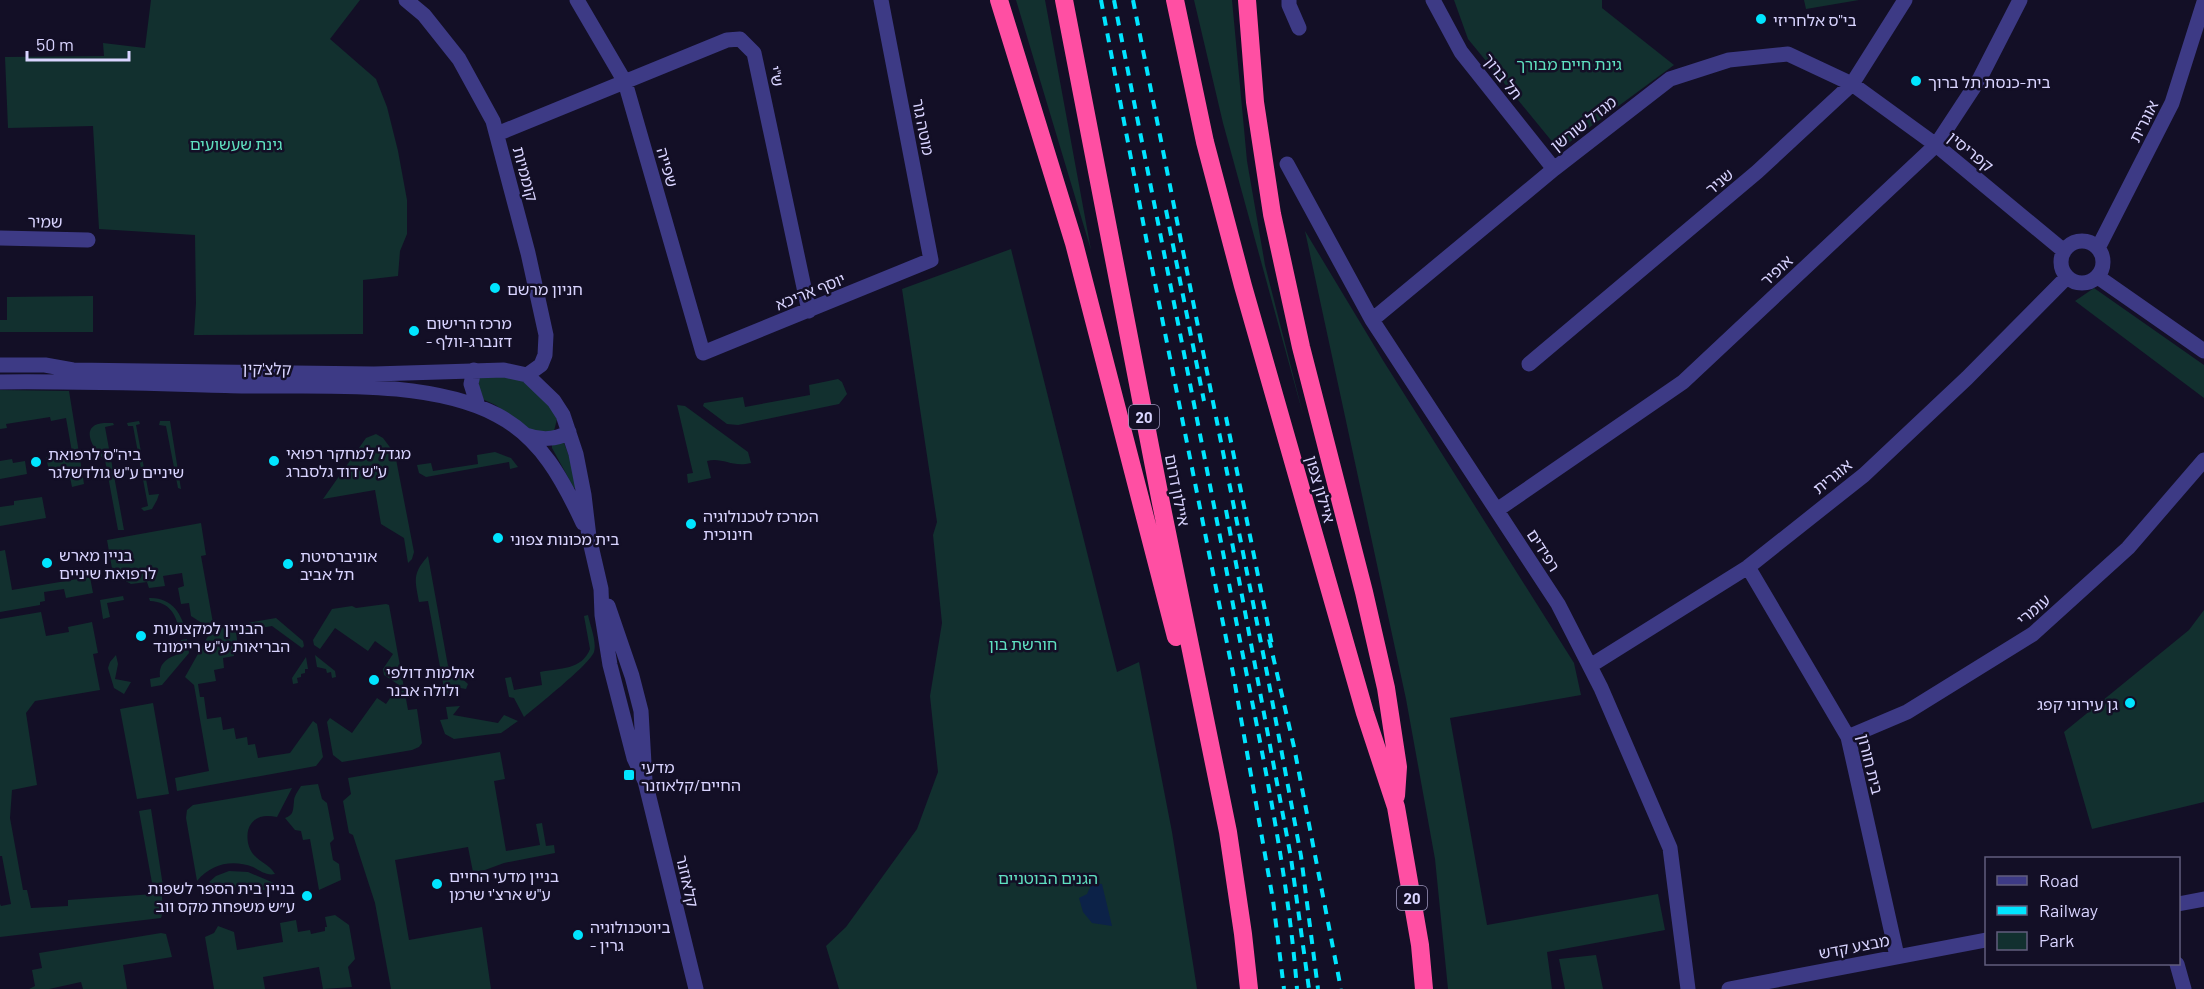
<svg xmlns="http://www.w3.org/2000/svg" width="2204" height="989" font-family="Barlow,'Noto Sans Hebrew',sans-serif">
	<rect width="100%" height="100%" fill="#130f26"/>
	<path fill="#12302f" d="M151,0H360L330,39L376,79L387,107L398,151L407,200V234L400,251L398,276L363,280V334L194,335L196,303L195,235L99,229L93,126L8,128L5,57L104,56L103,43L145,48Z
		M1016,0H1045L1091,250Z
		M1194,0H1232L1247,161L1265,265L1304,418L1223,123Z
		M1454,0H1602V8L1674,65L1559,150L1468,39Z
		M1804,0H1859L1806,9Z
		M1305,231L1384,362L1574,663L1581,695L1450,718L1487,925L1658,894L1665,930L1547,952L1552,989H1448L1435,859L1406,699Z
		M1011,249L1117,672L1139,662L1172,832L1197,989H839L826,946L846,927L917,829L938,772L930,696L942,623L933,535L937,522L902,289Z
		M2094,288L2204,365V398L2075,301Z
		M93,296V332H0V320H7V297Z
		M478,373L519,375L558,415L554,431C536,440 515,418 501,409C495,404 487,401 479,398Z
		M838,379L842,382L847,394L839,404L738,425L727,424L703,406L704,403L743,397L745,407L810,395L809,385Z
		M0,390L69,391L84,484L72,487L68,467L49,471L46,457L72,452L66,418L51,421L50,417L6,424L7,428L0,429Z
		M677,405L685,406L748,452L751,463C732,468 723,457 707,461L711,478L688,483L687,474L693,473Z
		M139,421L140,424L136,425L149,495L159,494L157,500L152,509L144,511L141,508L148,506L133,426H128L127,423Z
		M160,421H170L181,489L178,488L166,426L159,425Z
		M104,423H113L114,425L105,427L124,530H118L105,460C93,450 78,425 104,423Z
		M376,434L383,438L395,454L414,552L412,559L408,563L404,538L381,524L375,490L323,499L366,438Z
		M563,440L570,459L576,488H574L552,448V444Z
		M495,452L511,458L518,467L510,469L509,462L426,477L419,473L417,465L431,463L433,471L478,464L477,455Z
		M12,459L13,463L25,461L27,474L0,479V461Z
		M42,497L46,518L0,526V507L14,505V501Z
		M201,523L206,555L201,556L213,623L205,625L191,616L189,603L181,604L178,588L184,586L182,573L163,576L165,586L149,588L147,582L131,584L113,574L107,540Z
		M5,550L12,590L90,577L93,593L66,598L64,589L44,592L45,601L40,602V605L0,612V551Z
		M428,556L448,666L468,684L466,689L455,687L456,695L445,694L428,601L419,602C415,580 412,574 428,556Z
		M123,596L124,600L107,603L110,617L103,619L100,600Z
		M149,598C172,597 182,614 186,633L180,634C177,615 170,602 150,601Z
		M386,604L389,605L408,710L417,709L422,743L419,747L412,750L342,762L333,755L327,722L330,718L352,733L377,698L386,704L399,685L384,675L383,669L393,654L375,641L368,651L335,628L320,649L314,645L313,640L332,609L352,606L356,608Z
		M2204,610V802L2092,829L2064,732L2189,630Z
		M41,612L46,636L69,632L68,627L92,622L98,653L93,654L100,690L35,701L26,713L37,785L12,790L10,818L23,890H27L31,908L68,906V900L154,894L139,811L151,809L163,886C160,898 165,907 161,918L0,937V904L1,906L11,904L2,856H0V619Z
		M588,615C590,625 597,642 594,652C590,664 537,706 524,717L514,698L509,697L505,678L511,677L514,690L542,685L540,672C560,668 582,670 590,649L584,616Z
		M276,618L303,641L304,646L302,648L272,626L236,632L238,647L233,648L234,656L223,658L224,668L214,670L216,681L198,684L200,697H204L207,719L221,717L223,730L234,728L236,739L247,737L248,745L255,744L258,758L290,753L313,721L317,724L323,757L316,766L177,791L175,778L209,771L194,685L185,677L212,629Z
		M187,639L189,653L162,685L151,687L150,679L160,677C158,662 170,656 183,653L181,640Z
		M116,655L118,664L115,679L131,682L124,694L114,688L108,668L110,662Z
		M315,655L335,671L336,677L332,678L331,672L327,673L326,669L317,667Z
		M306,657L308,669H305V673L301,674V677L297,678L298,683L293,684L292,678Z
		M153,703L169,794L137,799L120,709Z
		M460,706L453,715L498,723L504,715L518,721L501,733L454,739L445,734L440,720L448,719L446,707Z
		M500,752L505,779L494,781L506,851L540,845L536,824L542,823L546,846L554,845L555,853L504,863L485,870L473,872L468,847L395,860L409,940L482,927L491,989H391L375,903L353,835L349,833L343,801L351,794L348,778Z
		M318,784L322,799L327,803L334,839L330,843L333,860L339,864L341,880L319,890L310,839L303,840L301,831L295,830L285,818C294,815 293,810 294,801C294,796 298,791 301,786Z
		M292,788L277,817C267,815 257,815 251,824C247,829 247,837 248,843C252,861 267,861 275,874C267,876 260,871 253,867C232,859 211,864 197,881L186,818L187,810L193,805Z
		M229,871L248,872L274,883L264,890C257,890 251,888 245,887C226,884 234,900 209,882L216,876Z
		M335,915L349,925L355,959L348,967L352,987L323,989L319,967L263,977L265,989H214L205,937L214,933L218,926L234,932L237,950L283,942L280,923L296,920L298,932L310,930L311,934L325,931V927H327L325,917Z
		M161,933L166,934L172,957L123,965L127,989H83L81,982L49,989H29L35,986L32,970L42,968L39,953Z
		M1596,955L1603,989H1565L1559,959Z"/>
	<path fill="#0c2248" d="M1092,883L1102,884L1112,926L1092,923L1083,912L1079,898L1087,894Z"/>
	<g fill="none" stroke-linecap="round" stroke-linejoin="round">
		<path stroke="#3d3a85" stroke-width="15" d="M406,0L424,15L459,59L493,121L528,253L546,335L545,355L541,365L527,375
			M577,0L625,82L703,353L931,260L881,0
			M1289,0V5L1299,28
			M1433,0L1461,52L1554,169
			M497,134L727,40L740,39L754,53L809,311
			M1287,164L1372,320L1558,604L1601,688L1670,848L1688,989
			M0,238L88,240
			M2061 262a21 21 0 1 1 42 0a21 21 0 1 1-42 0Z
			M2098,248L2172,103L2204,2
			M2098,277L2204,351
			M1372,320L1554,169L1670,79L1729,60L1788,54L1852,84L1936,145L2064,251
			M1529,364L1757,172L1852,84L1905,0
			M0,365H45L73,370L374,374L504,370L527,375L554,401L563,415L576,454L584,495L589,537L601,589L602,615L610,665L634,758L645,781
			M474,370L471,384L478,406
			M0,382C82,381 164,384 246,386C322,387 429,379 497,415C541,438 563,480 583,523
			M526,435C540,440 556,440 569,432
			M1497,510L1683,382L1936,145L1980,78L2020,0
			M1748,567L1848,737L1897,956
			M608,606L632,676L641,711L645,781L696,989
			M1590,666L1748,567L1864,475L1967,378L2067,277
			M1848,737L1907,712L2033,634L2128,548L2204,460
			M2178,904L2204,899
			M2177,964L2184,989
			M1729,989L1986,940"/>
		<path stroke="#ff4fa3" stroke-width="18" d="M999,0L1074,243L1176,637
			M1064,0L1161,503L1228,832L1243,934L1249,989
			M1175,0L1205,142L1243,286L1365,713L1396,807L1420,945L1424,989
			M1247,0L1255,102L1272,214L1301,347L1364,592L1386,688L1398,767L1396,796"/>
		<path stroke="#00e5ff" stroke-width="4" stroke-dasharray="9 8" stroke-linecap="butt" d="M1101,0L1147,243L1233,673L1273,900L1284,989
			M1114,0C1154,205 1196,410 1235,615C1259,739 1287,863 1297,989
			M1133,0L1267,673L1301,856L1318,989
			M1166,210L1204,401
			M1226,417L1272,645
			M1226,510L1291,858L1309,989
			M1269,639L1294,747L1341,989"/>
	</g>
	<g fill="#00e5ff" stroke="#130f26" stroke-width="2">
		<circle cx="1761" cy="19" r="6"/>
		<circle cx="1916" cy="81" r="6"/>
		<circle cx="495" cy="288" r="6"/>
		<circle cx="414" cy="331" r="6"/>
		<circle cx="274" cy="461" r="6"/>
		<circle cx="36" cy="462" r="6"/>
		<circle cx="691" cy="524" r="6"/>
		<circle cx="498" cy="538" r="6"/>
		<circle cx="47" cy="563" r="6"/>
		<circle cx="288" cy="564" r="6"/>
		<circle cx="141" cy="636" r="6"/>
		<circle cx="374" cy="680" r="6"/>
		<circle cx="2130" cy="703" r="6"/>
		<rect x="623" y="769" width="12" height="12" rx="3"/>
		<circle cx="437" cy="884" r="6"/>
		<circle cx="307" cy="896" r="6"/>
		<circle cx="578" cy="935" r="6"/>
	</g>
	<g text-anchor="middle" dominant-baseline="central" stroke-width="5" stroke-linejoin="round" paint-order="stroke">
		<g fill="#130f26" stroke="#9e99be" stroke-width="1.5">
			<rect x="1129" y="405" width="30" height="24" rx="4.5"/>
			<rect x="1397" y="886" width="30" height="24" rx="4.5"/>
		</g>
		<g font-size="15" font-weight="bold" fill="#d9d4ff">
			<text x="1144" y="417">20</text>
			<text x="1412" y="898">20</text>
		</g>
		<g font-size="16" fill="#d9d4ff" stroke="#130f26" text-anchor="start">
			<text x="1773" y="19">בי"ס אלחריזי</text>
			<text x="1928" y="81">בית-כנסת תל ברוך</text>
			<text x="507" y="288">חניון מרשם</text>
			<text x="426" y="322">מרכז הרישום<tspan x="426" dy="18">- דזנברג-וולף</tspan></text>
			<text x="286" y="452">מגדל למחקר רפואי<tspan x="286" dy="18">ע"ש דוד גלסברג</tspan></text>
			<text x="48" y="453">ביה"ס לרפואת<tspan x="48" dy="18">שיניים ע"ש גולדשלגר</tspan></text>
			<text x="703" y="515">המרכז לטכנולוגיה<tspan x="703" dy="18">חינוכית</tspan></text>
			<text x="510" y="538">בית מכונות צפוני</text>
			<text x="59" y="554">בניין מארש<tspan x="59" dy="18">לרפואת שיניים</tspan></text>
			<text x="300" y="555">אוניברסיטת<tspan x="300" dy="18">תל אביב</tspan></text>
			<text x="153" y="627">הבניין למקצועות<tspan x="153" dy="18">הבריאות ע"ש ריימונד</tspan></text>
			<text x="386" y="671">אולמות דולפי<tspan x="386" dy="18">ולולה אבנר</tspan></text>
			<text x="2118" y="703" text-anchor="end">גן עירוני קפג</text>
			<text x="641" y="766">מדעי<tspan x="641" dy="18">החיים/קלאוזנר</tspan></text>
			<text x="449" y="875">בניין מדעי החיים<tspan x="449" dy="18">ע"ש ארצ'י שרמן</tspan></text>
			<text x="295" y="887" text-anchor="end">בניין בית הספר לשפות<tspan x="295" dy="18">ע״ש משפחת מקס ווב</tspan></text>
			<text x="590" y="926">ביוטכנולוגיה<tspan x="590" dy="18">- גרין</tspan></text>
		</g>
		<g font-size="16" fill="#5fe0c0" stroke="#130f26">
			<text x="1569" y="63">גינת חיים מבורך</text>
			<text x="236" y="143">גינת שעשועים</text>
			<text x="1023" y="643">חורשת בון</text>
			<text x="1048" y="877">הגנים הבוטניים</text>
		</g>
		<g font-size="16" fill="#d9d4ff" stroke="#130f26">
			<text transform="translate(777 76) rotate(78)">ש"י</text>
			<text transform="translate(1503 76) rotate(52)">תל ברוך</text>
			<text transform="translate(2143 121) rotate(-63)">אוגרית</text>
			<text transform="translate(1583 123) rotate(-38)">מגדל שורשן</text>
			<text transform="translate(924 127) rotate(79)">מוטה גור</text>
			<text transform="translate(1971 151) rotate(39)">קפריסין</text>
			<text transform="translate(668 167) rotate(74)">שפייה</text>
			<text transform="translate(526 174) rotate(75)">קוממיות</text>
			<text transform="translate(1719 181) rotate(-40)">שניר</text>
			<text transform="translate(45 221) rotate(1)">שמיר</text>
			<text transform="translate(1776 270) rotate(-43)">אופיר</text>
			<text transform="translate(810 291) rotate(-22)">יוסף אריכא</text>
			<text transform="translate(267 368) rotate(1)">קלצ'קין</text>
			<text transform="translate(1832 476) rotate(-39)">אוגרית</text>
			<text transform="translate(1321 489) rotate(74)">איילון צפון</text>
			<text transform="translate(1178 490) rotate(79)">איילון דרום</text>
			<text transform="translate(1544 550) rotate(57)">רפידים</text>
			<text transform="translate(2033 609) rotate(-40)">עומרי</text>
			<text transform="translate(1871 764) rotate(76)">בית חורון</text>
			<text transform="translate(688 881) rotate(77)">קלאוזנר</text>
			<text transform="translate(1854 946) rotate(-11)">מבצע קדש</text>
		</g>
	</g>
	<rect x="1985" y="857" width="195" height="108" fill="#130f26" stroke="#625e7d" stroke-width="1.5"/>
	<rect x="1997" y="876" width="30" height="9" fill="#3d3a85" stroke="#625e7d" stroke-width="1.5"/>
	<text x="2039" y="887" font-size="18" fill="#d9d4ff">Road</text>
	<rect x="1997" y="906" width="30" height="9" fill="#00e5ff" stroke="#625e7d" stroke-width="1.5"/>
	<text x="2039" y="917" font-size="18" fill="#d9d4ff">Railway</text>
	<rect x="1997" y="932" width="30" height="18" fill="#12302f" stroke="#625e7d" stroke-width="1.5"/>
	<text x="2039" y="947" font-size="18" fill="#d9d4ff">Park</text>
	<path d="M27 51v9h102v-9" fill="none" stroke="#d9d4ff" stroke-width="3"/>
	<text x="36" y="51" font-size="18" fill="#d9d4ff" stroke="#130f26" stroke-width="4.5" paint-order="stroke">50 m</text>
</svg>
